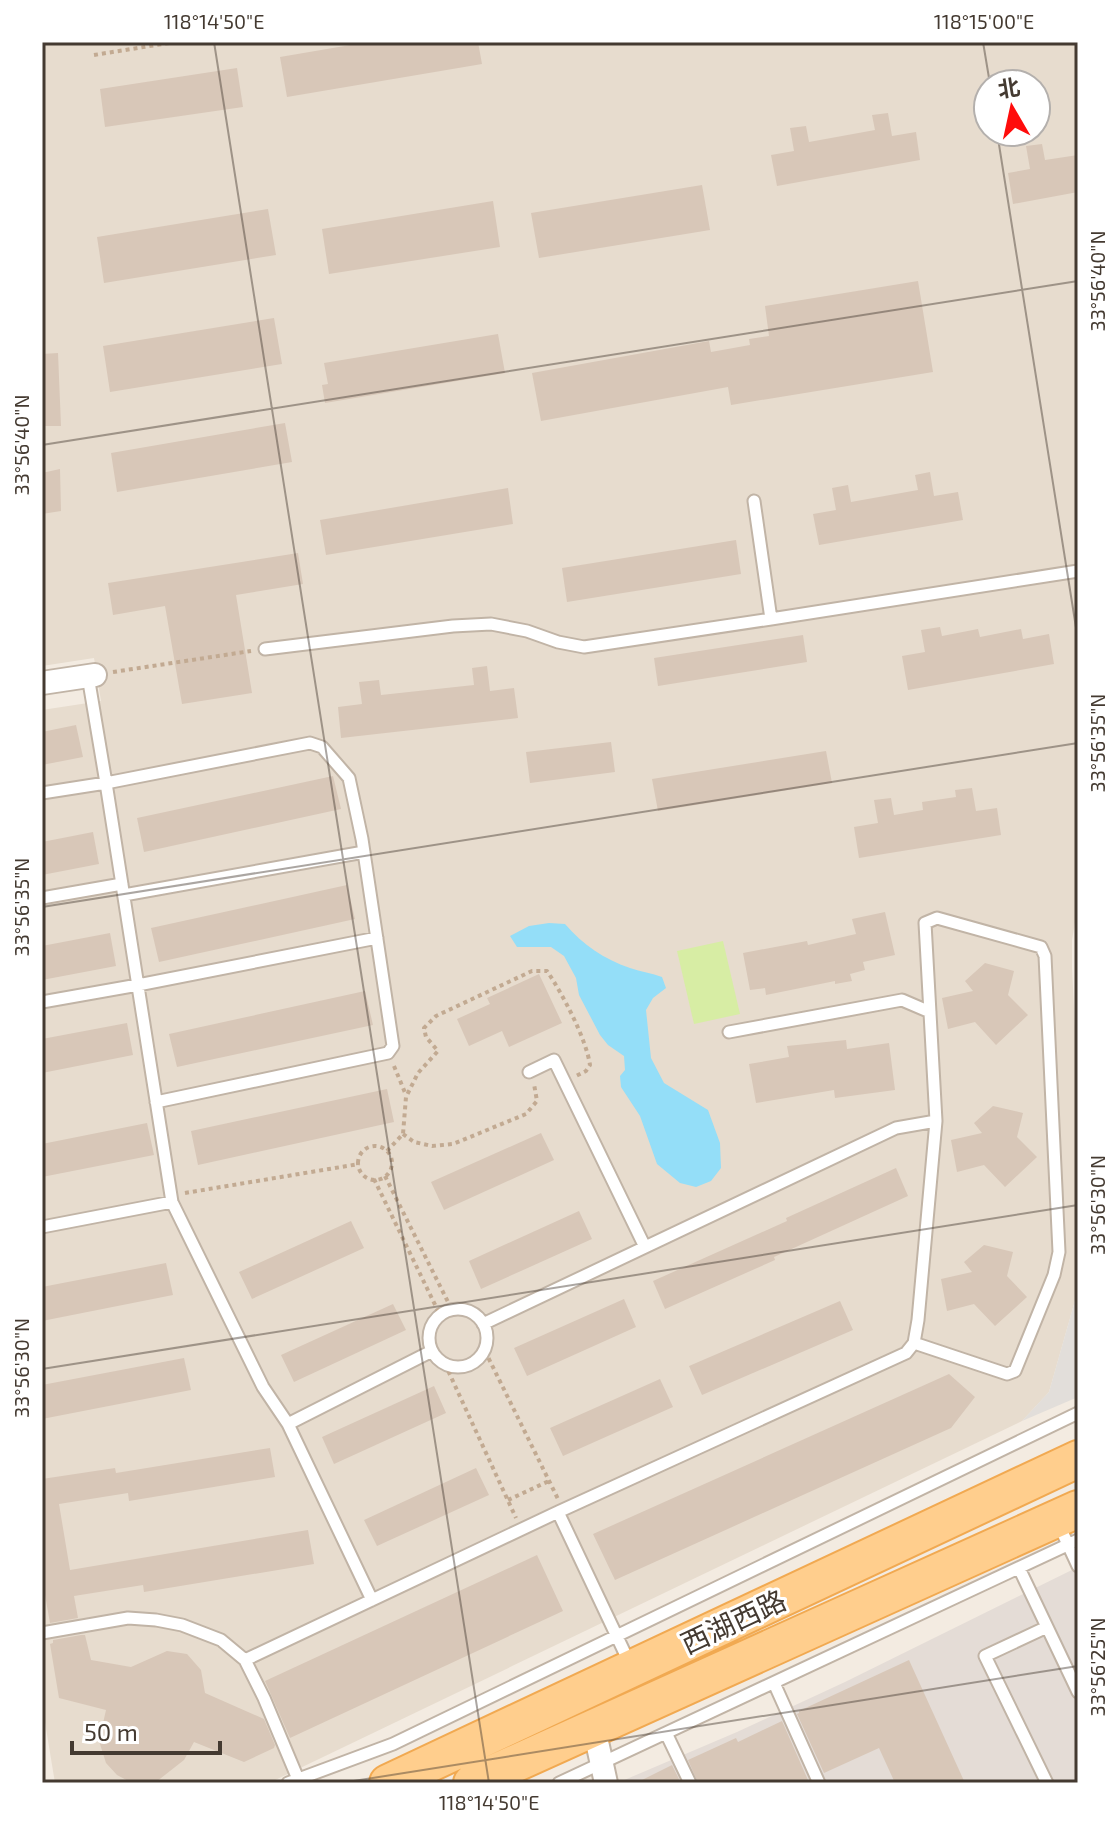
<svg xmlns="http://www.w3.org/2000/svg" width="1120" height="1825" font-family="'Exo 2','Noto Sans SC',sans-serif">
	<rect width="100%" height="100%" fill="#f3ebe1"/>
	<path fill="#e7dcce" fill-rule="evenodd" d="M42,42H1078V905L1072,940V968L1078,1086V1290L1049,1392L1022,1421L269,1783H55L42,1704V710L101,701L94,658L42,666ZM988,84H1036V132H988Z"/>
	<path fill="#e4dcd6" d="M1078,1567V1783H623L622,1781L737,1732L845,1682Z"/>
	<path fill="#d7eda4" d="M723,941L740,1014L694,1024L677,951Z"/>
	<path fill="#e2deda" d="M1078,1290V1397L1022,1421L1049,1392Z"/>
	<path fill="#94def8" d="M549,923L565,924C583,945 604,959 630,968C641,972 652,973 662,977L666,988L653,998L646,1010L651,1058L664,1083L708,1110L720,1143L721,1168L711,1181L696,1187L680,1183L657,1164L640,1116L621,1087L620,1076L625,1070L624,1056L608,1045L600,1035L579,995L576,978L564,956L551,947H517L510,936L529,926Z"/>
	<path fill="#d8c7b8" d="M368,42H478L482,64L287,97L280,57Z
		M237,68L243,107L105,127L100,89Z
		M888,113L892,136L916,132L920,160L777,186L771,155L794,151L790,128L806,126L809,142L875,130L872,115Z
		M1042,144L1045,160L1078,155V192L1013,204L1008,173L1030,169L1026,146Z
		M702,185L710,230L539,258L531,213Z
		M493,201L500,247L329,274L322,229Z
		M268,209L276,255L104,283L97,237Z
		M918,281L933,372L731,405L728,387L541,421L532,373L709,341L711,352L750,345L749,339L769,336L765,306Z
		M274,318L282,364L110,392L103,346Z
		M498,334L505,373L325,403L322,385L328,384L324,363Z
		M58,353L61,426H42V354Z
		M285,423L292,462L117,492L111,453Z
		M60,469L61,511L42,514V473Z
		M930,472L934,496L958,492L963,520L819,545L813,514L836,510L832,488L848,485L851,502L918,490L915,475Z
		M508,488L513,524L326,555L320,520Z
		M736,540L741,574L567,602L562,568Z
		M298,553L303,584L236,595L252,693L182,704L165,606L113,615L108,583Z
		M940,627L942,636L978,629L980,637L1021,629L1023,639L1049,634L1054,664L908,690L902,656L925,652L921,630Z
		M803,635L807,662L658,686L654,658Z
		M487,666L490,691L514,688L518,718L341,738L338,707L362,704L359,682L379,680L381,695L474,685L472,668Z
		M76,725L83,757L42,765V732Z
		M611,742L615,772L530,783L526,752Z
		M826,751L832,783L658,811L652,779Z
		M333,776L341,809L144,852L137,818Z
		M972,788L976,811L997,808L1001,835L859,858L854,827L878,823L874,800L891,798L894,815L923,810L922,802L956,797L955,790Z
		M93,832L99,864L42,875V842Z
		M347,885L355,919L159,962L151,928Z
		M885,912L895,955L863,962L865,970L850,974L852,981L835,984V981L766,995L765,988L750,990L743,953L807,941L808,945L856,934L852,919Z
		M110,933L116,966L42,980V946Z
		M985,963L1014,971L1008,995L1028,1015L996,1045L975,1022L948,1029L942,998L973,991L965,981Z
		M539,974L562,1023L509,1047L502,1031L469,1046L457,1019L490,1004L487,998Z
		M365,991L373,1025L177,1067L169,1034Z
		M127,1023L133,1055L42,1073V1039Z
		M846,1040L847,1049L889,1043L895,1090L835,1098L834,1090L756,1103L749,1064L789,1057L787,1046Z
		M387,1089L394,1122L198,1165L191,1131Z
		M993,1106L1023,1113L1017,1137L1037,1157L1005,1187L984,1165L957,1172L951,1140L982,1133L974,1123Z
		M147,1123L154,1155L42,1177V1144Z
		M541,1133L554,1160L444,1210L431,1182Z
		M896,1168L908,1196L774,1257L775,1260L665,1309L653,1281L787,1221L786,1218Z
		M579,1211L592,1239L481,1289L469,1261Z
		M351,1221L364,1248L252,1299L239,1272Z
		M984,1245L1013,1252L1007,1276L1027,1297L995,1326L974,1304L947,1311L941,1279L972,1272L964,1262Z
		M166,1263L173,1295L42,1321V1287Z
		M624,1299L636,1327L527,1376L514,1348Z
		M840,1301L853,1330L702,1395L689,1366Z
		M393,1304L406,1330L294,1382L281,1355Z
		M184,1358L191,1390L42,1419V1385Z
		M949,1374L975,1397L951,1428L615,1580L593,1534Z
		M660,1379L673,1407L563,1456L550,1428Z
		M434,1386L446,1413L334,1464L322,1437Z
		M270,1448L275,1477L129,1501L128,1493L59,1504L70,1570L308,1530L314,1564L144,1592L143,1585L74,1596L78,1618L50,1623L42,1578V1479L115,1468L116,1473Z
		M476,1468L489,1495L377,1546L364,1520Z
		M537,1555L563,1611L290,1738L265,1681Z
		M81,1635H85L91,1660L131,1667L167,1651L187,1654L201,1670L205,1693L264,1719L275,1745L274,1748L244,1762L194,1742L184,1760L156,1782L132,1783L117,1775L106,1763L99,1741L106,1710L59,1698L50,1644L53,1643V1640Z
		M909,1660L965,1783H895L879,1748L824,1773L797,1714L799,1713V1711Z
		M782,1721L808,1780L800,1783H698L688,1760L736,1738L738,1742Z
		M672,1765L681,1783H635H636Z"/>
	<g fill="none" stroke-linecap="round" stroke-linejoin="round">
		<g stroke="#c1b4a6" stroke-width="15">
			<path id="service" d="M754,501L771,619
				M265,649L453,626L491,624L527,631L558,642L584,647L771,619L1078,571
				M88,676L106,783L172,1202L263,1387L288,1424L372,1600
				M42,793L106,783L310,743L322,747L349,778L362,839L393,1046L388,1053L156,1102
				M124,895L364,852
				M42,898L122,884
				M42,1002L138,985L377,938
				M729,1032L902,1000L930,1012
				M529,1072L554,1060L645,1247
				M42,1227L172,1202
				M429 1338a29 29 0 1 1 58 0a29 29 0 1 1-58 0Z
				M483,1324L896,1128L936,1121
				M288,1424L432,1351
				M558,1512L630,1664
				M1058,1523L1078,1566
				M1019,1568L1078,1692
				M1047,1627L985,1656L1047,1783
				M42,1633L128,1618L156,1620L182,1625L221,1640L245,1660L558,1512L906,1353L914,1343L918,1320L936,1121L925,923L937,918L1041,947L1045,956L1059,1252L1054,1275L1015,1371L1007,1374L914,1343
				M245,1660L264,1698L298,1779
				M774,1683L819,1783
				M666,1733L690,1783
				M288,1783L393,1744L1078,1413
				M559,1783L1078,1540"/>
		</g>
		<g stroke="#c1b4a6" stroke-width="26">
			<path id="minor" d="M42,683L95,675
				M594,1728L606,1783"/>
		</g>
		<g stroke="#f1a951" stroke-width="40">
			<path id="primary" d="M388,1783L1078,1459
				M472,1783L1078,1509"/>
		</g>
		<path stroke="#c2aa92" stroke-width="4" stroke-dasharray="4 4" stroke-linecap="butt" d="M94,55L175,42
			M113,672L251,651
			M394,1066L406,1095
			M403,1134L414,1142L432,1146L453,1144L526,1114L537,1101L534,1084
			M358 1163a17 17 0 1 1 34 0a17 17 0 1 1-34 0Z
			M387,1151L403,1134L406,1097L418,1073L438,1051L426,1037L424,1028L436,1016L532,971H547C562,993 586,1038 590,1065L586,1071L576,1076
			M385,1176L452,1310
			M374,1179L440,1315
			M185,1193L359,1164
			M485,1351L558,1499
			M445,1364L516,1518
			M508,1500L549,1481"/>
		<use href="#service" stroke="#fff" stroke-width="11"/>
		<use href="#minor" stroke="#fff" stroke-width="22"/>
		<use href="#primary" stroke="#ffce8d" stroke-width="36"/>
	</g>
	<path fill="none" stroke="#443a31" stroke-width="2" stroke-opacity="0.45" d="M214,42L489,1783M983,42L990,84M997,132L1078,640M42,445L1078,281M42,907L1078,743M42,1369L1078,1205M341,1783L1078,1666"/>
	<g text-anchor="middle" dominant-baseline="central" stroke-width="6" stroke-linejoin="round" paint-order="stroke">
		<g font-size="28" fill="#443a31" stroke="#fff">
			<text transform="translate(733 1621) rotate(-25)">西湖西路</text>
		</g>
	</g>
	<rect width="1120" height="1825" fill="none" stroke="#ffffff" stroke-width="88"/>
	<g transform="translate(1012 108) rotate(351)"><circle r="38" fill="#ffffff" stroke="#b4b0ad" stroke-width="2"/>
	<path d="M0-6L14 30L0 20L-14 30Z" fill="#ff0c0b"/>
	<text y="-12" font-size="22" font-weight="bold" text-anchor="middle" fill="#443a31">北</text>
	</g>
	<path d="M72 1741v12h148v-12" fill="none" stroke="#443a31" stroke-width="4"/>
	<text x="84" y="1741" font-size="24" fill="#443a31" stroke="#ffffff" stroke-width="6" paint-order="stroke">50 m</text>
	<rect x="44" y="44" width="1032" height="1737" fill="none" stroke="#443a31" stroke-width="3"/>
	<g font-size="20" text-anchor="middle" fill="#443a31">
		<text x="214" y="29">118°14'50"E</text>
		<text x="984" y="29">118°15'00"E</text>
		<text transform="translate(1098 281) rotate(-90)" y="7">33°56'40"N</text>
		<text transform="translate(22 445) rotate(-90)" y="7">33°56'40"N</text>
		<text transform="translate(1098 743) rotate(-90)" y="7">33°56'35"N</text>
		<text transform="translate(22 907) rotate(-90)" y="7">33°56'35"N</text>
		<text transform="translate(1098 1205) rotate(-90)" y="7">33°56'30"N</text>
		<text transform="translate(22 1368) rotate(-90)" y="7">33°56'30"N</text>
		<text transform="translate(1098 1667) rotate(-90)" y="7">33°56'25"N</text>
		<text x="489" y="1810">118°14'50"E</text>
	</g>
</svg>
